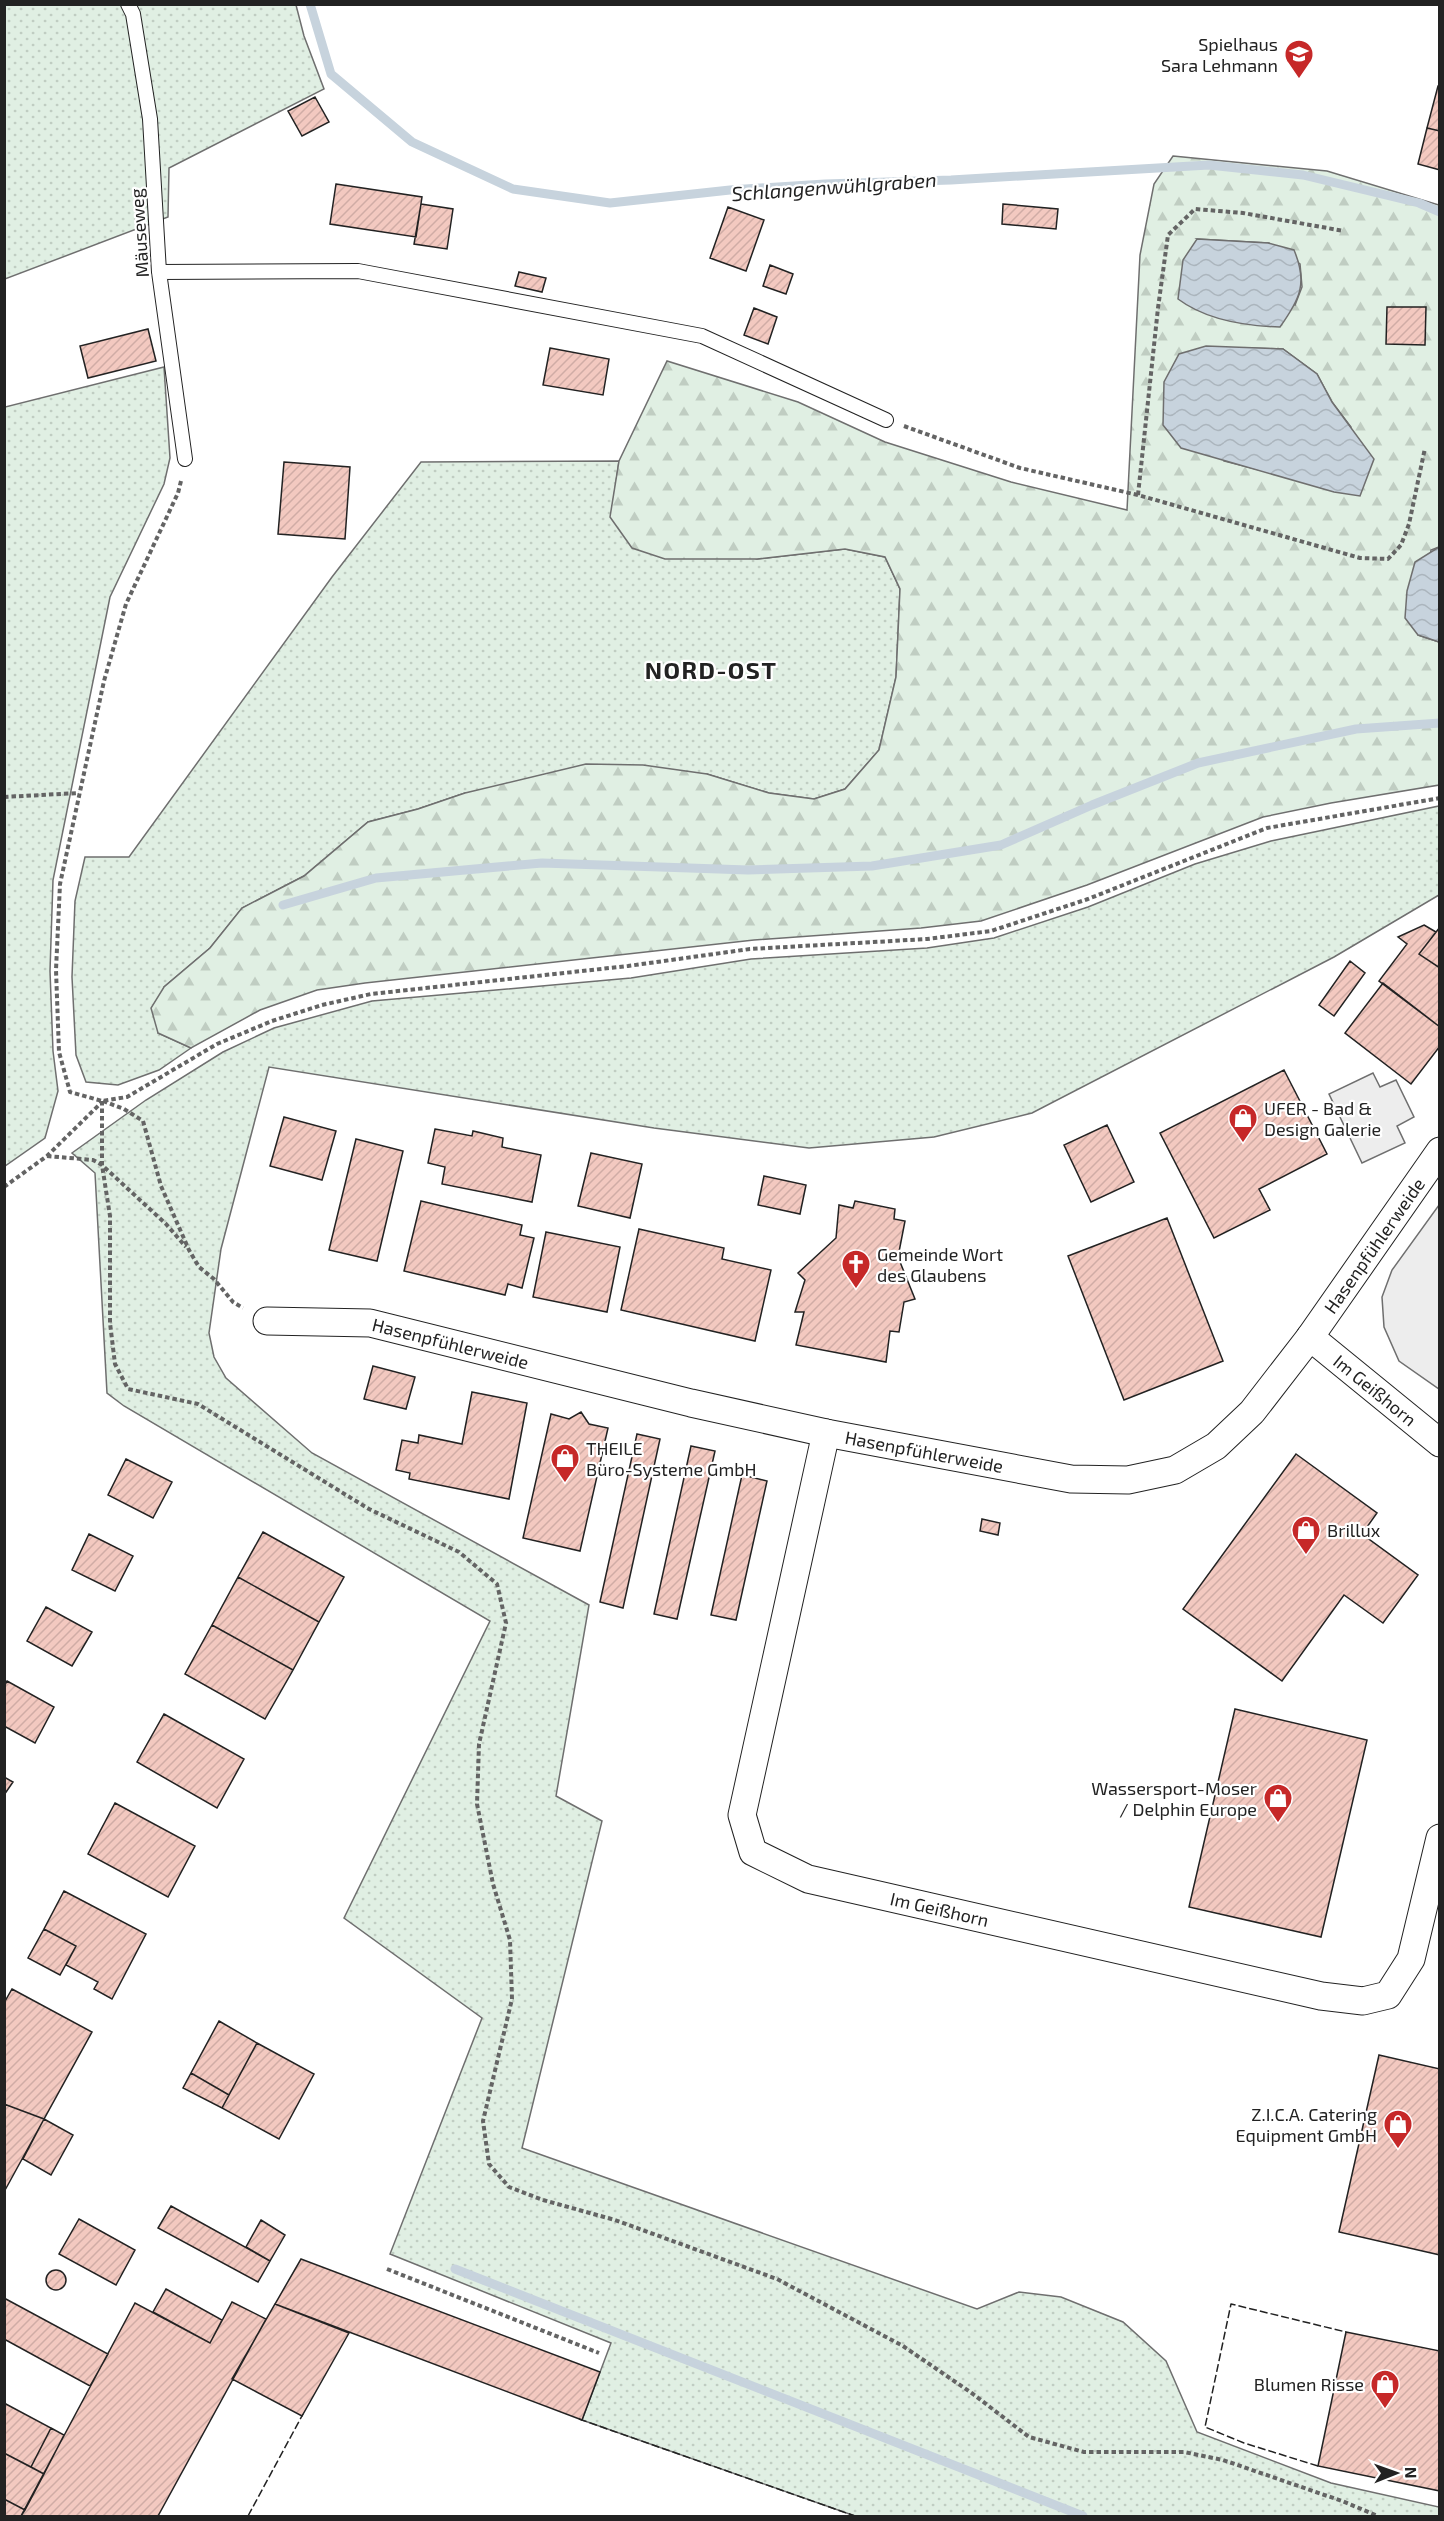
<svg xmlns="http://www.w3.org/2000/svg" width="1444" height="2521" font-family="'Exo 2',sans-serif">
	<defs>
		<pattern id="grass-dots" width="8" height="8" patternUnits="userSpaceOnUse" patternTransform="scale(1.5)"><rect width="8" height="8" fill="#e0efe3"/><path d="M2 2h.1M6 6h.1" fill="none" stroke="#c0cdc2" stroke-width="1.8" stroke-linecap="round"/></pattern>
		<pattern id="forest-firs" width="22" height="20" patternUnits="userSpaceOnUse" patternTransform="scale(1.5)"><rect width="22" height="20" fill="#e0efe3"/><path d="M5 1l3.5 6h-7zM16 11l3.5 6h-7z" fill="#c0cdc2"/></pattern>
		<pattern id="water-waves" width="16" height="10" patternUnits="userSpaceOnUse" patternTransform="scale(1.5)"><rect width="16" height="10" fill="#c7d3dd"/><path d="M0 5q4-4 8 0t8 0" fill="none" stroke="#abb5bd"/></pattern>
		<pattern id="building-hatch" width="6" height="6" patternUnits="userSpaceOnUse" patternTransform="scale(1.5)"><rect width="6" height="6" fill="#f3c9c0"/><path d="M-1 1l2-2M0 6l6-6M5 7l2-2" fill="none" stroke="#d0aca5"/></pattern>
	</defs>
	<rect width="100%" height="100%" fill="#fff"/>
	<path fill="url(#grass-dots)" stroke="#6f6f6f" stroke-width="1.5" d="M5,5H296L304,36L324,89L169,168L168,217L5,279Z
		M164,367L170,458L164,484L110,597L53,880L50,971L53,1051L58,1091L45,1138L5,1166V407Z
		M619,461L611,517L757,559L845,549L885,557L900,589L896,677L879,750L845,789L814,799L769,793L707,774L465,793L418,809L368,822L304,876L242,908L210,948L164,987L158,1033L191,1048L159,1070L118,1085L86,1082L76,1055L72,977L75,901L85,857H129L332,577L421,462Z
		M1439,806V895L1334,957L1032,1113L934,1137L809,1148L654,1128L269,1067L221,1249L209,1333L214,1357L226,1378L312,1453L589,1605L556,1796L602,1821L522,2148L977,2309L1019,2292L1061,2297L1123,2322L1166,2361L1197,2432L1331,2483L1439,2507V2516H855L582,2420L611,2343L390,2254L482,2018L344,1918L490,1621L124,1406L107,1393L95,1173L72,1153L146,1100L223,1052L274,1028L372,1001L631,978L751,959L927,948L994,938L1088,907L1195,864L1271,841Z"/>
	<path fill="url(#forest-firs)" stroke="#6f6f6f" stroke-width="1.5" fill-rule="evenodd" d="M1173,156L1327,171L1439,205V547L1431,550L1418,635L1439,642V785L1331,803L1263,817L1087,885L981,921L921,928L754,940L365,983L317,990L260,1010L191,1048L158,1033L151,1008L164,987L210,948L242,908L304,876L368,822L418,809L465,793L586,764L643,765L707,774L769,793L814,799L845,789L879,750L896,677L900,589L885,557L845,549L757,559H665L632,548L610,517L619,461L667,361L798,402L885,442L1011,482L1127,510L1140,255L1154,184ZM1197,239L1269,243L1300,264L1302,287L1295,305ZM1249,348L1283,349L1317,374L1332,402L1351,427L1279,475L1224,461Z"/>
	<path fill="#ededed" stroke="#6f6f6f" stroke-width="1.5" d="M1373,1073L1380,1087L1396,1080L1414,1117L1397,1126L1405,1143L1362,1163L1329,1094Z
		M1439,1205V1389L1399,1361L1384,1327L1382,1297L1392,1270Z"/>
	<path fill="url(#water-waves)" stroke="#6f6f6f" stroke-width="1.5" d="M1197,239L1268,243L1294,250C1308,283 1300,299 1280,327C1245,326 1206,320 1178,299L1183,260Z
		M1206,346L1283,349L1317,374L1332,402L1374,459L1360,496L1334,492L1181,448L1163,425L1164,382L1179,354Z
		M1439,547H1440L1439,642L1418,635L1405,618L1407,591L1415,562Z"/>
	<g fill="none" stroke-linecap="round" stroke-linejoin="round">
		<path stroke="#c7d3dd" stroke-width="9" d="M310,4L331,74L412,142L513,189L610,203L730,190L825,184L951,180L1209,165L1303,175L1419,203L1440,212
			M283,905L376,878L542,863L748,870L872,866L1001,845L1092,805L1198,763L1356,729L1440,723
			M455,2269L1083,2516"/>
	</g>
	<path fill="url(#building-hatch)" stroke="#222" stroke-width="1.5" d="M1438,86H1440V131L1427,128Z
		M315,97L329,122L302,136L288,111Z
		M1427,128L1440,131V170L1418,164Z
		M336,184L422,197L416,237L330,224Z
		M421,204L453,209L447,249L414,244Z
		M1003,204L1058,209L1056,229L1002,224Z
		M728,207L764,220L746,271L710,258Z
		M770,265L793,274L786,294L763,286Z
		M519,272L546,278L542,292L515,286Z
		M1387,307H1426L1425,345L1386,344Z
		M754,308L777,317L768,344L744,335Z
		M148,329L156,361L88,378L80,346Z
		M550,348L609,359L603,395L543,385Z
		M284,462L350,467L345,539L278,534Z
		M1424,925L1436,932L1419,954L1440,968V1027L1379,981L1407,944L1398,937Z
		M1440,927V968L1419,954Z
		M1350,961L1365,973L1334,1016L1319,1005Z
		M1383,983L1440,1027V1046L1411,1084L1345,1033Z
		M1284,1070L1327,1154L1259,1189L1270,1210L1214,1238L1160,1133Z
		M284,1117L336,1131L322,1180L270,1166Z
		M1107,1125L1134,1182L1091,1202L1064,1145Z
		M435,1129L472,1136L473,1131L503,1138L502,1147L541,1155L532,1202L442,1184L445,1167L428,1163Z
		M356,1139L403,1151L377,1261L329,1250Z
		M591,1153L642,1164L630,1218L578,1206Z
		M764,1176L806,1185L800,1214L758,1205Z
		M421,1201L522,1225L520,1235L534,1238L522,1288L508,1284L505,1295L404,1271Z
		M855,1201L895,1209L894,1219L905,1221L898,1257L915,1299L904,1302L899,1332L890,1331L886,1362L796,1345L804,1312H795L805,1280L798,1273L836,1238L839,1205L853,1208Z
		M1167,1218L1223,1361L1124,1400L1068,1256Z
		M639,1229L724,1248L722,1259L771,1270L755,1341L621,1310Z
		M546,1232L620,1247L607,1312L533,1297Z
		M373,1366L415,1377L406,1409L364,1399Z
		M472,1392L527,1403L509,1499L409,1479L410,1473L396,1470L402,1440L418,1443L419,1435L462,1444Z
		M581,1412L589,1424L608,1428L580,1551L523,1538L551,1414L569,1419Z
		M637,1434L660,1439L623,1608L600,1602Z
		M691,1446L715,1451L677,1619L654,1614Z
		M1296,1454L1377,1513L1362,1534L1418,1575L1383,1623L1344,1595L1282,1681L1183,1609Z
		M126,1459L172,1482L153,1518L108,1495Z
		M742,1475L767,1481L736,1620L711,1615Z
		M982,1519L1000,1523L998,1535L980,1531Z
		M263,1532L344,1577L319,1622L238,1577Z
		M89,1534L133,1556L115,1591L72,1570Z
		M238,1577L319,1622L293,1670L212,1625Z
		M46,1607L92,1632L72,1666L27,1641Z
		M212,1625L293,1670L265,1719L185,1674Z
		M7,1681L54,1707L35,1743L4,1726V1687Z
		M1235,1709L1367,1740L1321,1937L1189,1907Z
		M164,1714L244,1759L217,1808L137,1762Z
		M4,1777L13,1782L4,1795Z
		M115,1803L195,1846L168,1897L88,1854Z
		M64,1891L146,1934L112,1999L94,1989L98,1982L66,1965L76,1946L44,1929Z
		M44,1929L76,1946L60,1975L28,1958Z
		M12,1989L92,2032L44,2119L4,2104V2003Z
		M219,2021L257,2043L229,2095L191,2073Z
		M257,2043L314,2074L279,2139L222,2108Z
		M1379,2055L1440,2069V2255L1339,2232Z
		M191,2073L229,2095L222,2108L183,2088Z
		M4,2104L44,2119L4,2192Z
		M44,2119L73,2135L51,2175L23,2159Z
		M171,2206L270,2261L258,2282L158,2228Z
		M79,2219L135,2250L116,2285L59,2254Z
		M261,2220L285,2235L270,2261L246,2247Z
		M301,2259L600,2372L582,2420L275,2304Z
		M46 2280a10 10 0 1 1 20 0a10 10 0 1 1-20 0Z
		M166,2289L222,2320L210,2343L153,2312Z
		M4,2298L108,2354L90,2386L4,2339Z
		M232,2302L266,2319L158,2516H21L135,2303L210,2343Z
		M275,2304L349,2333L302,2416L232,2379Z
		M1346,2332L1440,2351V2491L1318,2466Z
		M4,2403L51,2428L31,2467L4,2453Z
		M51,2428L64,2435L44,2474L31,2467Z
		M4,2453L44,2474L25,2510L4,2499Z
		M4,2499L25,2510L21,2516H4Z"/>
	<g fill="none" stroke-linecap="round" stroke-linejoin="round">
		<g stroke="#222" stroke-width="16">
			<path id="lane" d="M128,4L133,14L150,119L159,272L185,459
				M159,272L358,271L702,336L886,420"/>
		</g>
		<g stroke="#222" stroke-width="29">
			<g id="street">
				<path id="s1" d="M267,1321L370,1323L691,1403L826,1433L1071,1479L1128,1480L1175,1470L1216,1446L1252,1412L1310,1337L1440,1151"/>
				<path id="s2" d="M1310,1337L1440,1443"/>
				<path id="s3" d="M826,1433L742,1815L753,1852L808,1879L1321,1996L1363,2001L1388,1995L1411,1959L1440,1838"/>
			</g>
		</g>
		<path stroke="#646464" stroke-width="4" stroke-dasharray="4.5 3" stroke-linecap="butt" d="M904,426L1020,468L1138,495L1360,558L1388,559L1401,545L1409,524L1425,448
			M181,481L178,493L126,604L104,681L60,884L56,970L59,1052L70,1092L102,1101L127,1097L217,1044L272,1021L322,1005L371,994L628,966L750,949L927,939L991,931L1088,899L1267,828L1440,798
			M1138,495L1158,308L1168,235L1195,209L1243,213L1344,231
			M4,797L79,793
			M102,1101V1165L110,1216V1323L115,1364L128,1389L198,1404L369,1509L459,1552L497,1584L506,1623L479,1744L477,1804L493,1884L510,1940L512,1999L483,2121L489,2164L509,2187L543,2200L615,2220L777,2279L903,2346L973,2394L1029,2437L1084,2452H1184L1223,2460L1342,2501L1378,2516
			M103,1101L124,1109L143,1121L161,1186L189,1250L199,1267L214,1279L233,1302L243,1308
			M47,1156L93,1160L102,1165L166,1224L186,1247
			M4,1187L47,1156L102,1102
			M387,2269L599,2353"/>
		<use href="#lane" stroke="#fff" stroke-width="14"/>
		<use href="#street" stroke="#fff" stroke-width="27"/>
		<path stroke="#222" stroke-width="1.5" stroke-dasharray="8 3" stroke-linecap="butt" d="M579,2419L855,2516
			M1318,2466L1244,2443L1205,2427L1231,2304L1346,2332
			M248,2516L303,2414"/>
	</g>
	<defs>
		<g id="school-pin" transform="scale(1.5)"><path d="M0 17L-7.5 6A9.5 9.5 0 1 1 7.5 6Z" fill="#c62828" stroke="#fff"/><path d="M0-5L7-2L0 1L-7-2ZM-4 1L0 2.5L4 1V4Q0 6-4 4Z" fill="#fff"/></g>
		<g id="shop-pin" transform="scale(1.5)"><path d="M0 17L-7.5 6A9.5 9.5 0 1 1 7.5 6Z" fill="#c62828" stroke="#fff"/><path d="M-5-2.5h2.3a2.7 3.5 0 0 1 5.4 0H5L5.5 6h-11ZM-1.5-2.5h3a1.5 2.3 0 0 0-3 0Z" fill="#fff"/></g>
		<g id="church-pin" transform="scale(1.5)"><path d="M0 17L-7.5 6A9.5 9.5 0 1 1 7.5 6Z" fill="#c62828" stroke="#fff"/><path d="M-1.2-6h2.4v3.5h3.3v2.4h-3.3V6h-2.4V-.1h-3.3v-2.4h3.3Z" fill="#fff"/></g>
	</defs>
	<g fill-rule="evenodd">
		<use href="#school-pin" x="1299" y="54"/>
		<use href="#shop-pin" x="1243" y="1118"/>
		<use href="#church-pin" x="856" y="1264"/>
		<use href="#shop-pin" x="565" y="1458"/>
		<use href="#shop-pin" x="1306" y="1530"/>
		<use href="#shop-pin" x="1278" y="1798"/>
		<use href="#shop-pin" x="1398" y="2124"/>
		<use href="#shop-pin" x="1385" y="2384"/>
	</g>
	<g text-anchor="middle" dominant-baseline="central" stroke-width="4.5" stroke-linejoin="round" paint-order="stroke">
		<g font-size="18" fill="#222" stroke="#fff" text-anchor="end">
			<text x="1278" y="44">Spielhaus<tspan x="1278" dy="21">Sara Lehmann</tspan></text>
			<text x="1264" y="1108" text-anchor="start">UFER - Bad &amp;<tspan x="1264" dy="21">Design Galerie</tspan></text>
			<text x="877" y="1254" text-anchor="start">Gemeinde Wort<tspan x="877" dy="21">des Glaubens</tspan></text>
			<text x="586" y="1448" text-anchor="start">THEILE<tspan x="586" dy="21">Büro-Systeme GmbH</tspan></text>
			<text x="1327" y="1530" text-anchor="start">Brillux</text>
			<text x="1257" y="1788">Wassersport-Moser<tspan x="1257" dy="21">/ Delphin Europe</tspan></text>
			<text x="1377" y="2114">Z.I.C.A. Catering<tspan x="1377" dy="21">Equipment GmbH</tspan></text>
			<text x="1364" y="2384">Blumen Risse</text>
		</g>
		<g font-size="18" fill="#222" stroke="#fff">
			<text transform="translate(139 233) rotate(-94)">Mäuseweg</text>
			<text stroke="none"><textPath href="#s1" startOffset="1230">Hasenpfühlerweide</textPath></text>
			<text stroke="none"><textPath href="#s1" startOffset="186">Hasenpfühlerweide</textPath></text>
			<text stroke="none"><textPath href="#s2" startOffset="84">Im Geißhorn</textPath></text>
			<text stroke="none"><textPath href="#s1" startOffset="672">Hasenpfühlerweide</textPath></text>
			<text stroke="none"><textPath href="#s3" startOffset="626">Im Geißhorn</textPath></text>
		</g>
		<g font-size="20" font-style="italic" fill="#222" stroke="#fff">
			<text transform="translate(834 186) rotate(-4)">Schlangenwühlgraben</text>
		</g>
		<g font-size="24" font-weight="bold" letter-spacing="1.5" fill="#222" stroke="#fff">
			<text x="711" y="669">NORD-OST</text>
		</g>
	</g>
	<rect width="1444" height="2521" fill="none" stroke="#222222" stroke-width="12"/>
	<g transform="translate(1396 2473) rotate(89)" stroke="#ffffff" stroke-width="4.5" paint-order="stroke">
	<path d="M0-4.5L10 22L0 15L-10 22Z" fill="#222222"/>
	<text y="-9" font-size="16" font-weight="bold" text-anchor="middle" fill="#222222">N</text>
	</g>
</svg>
